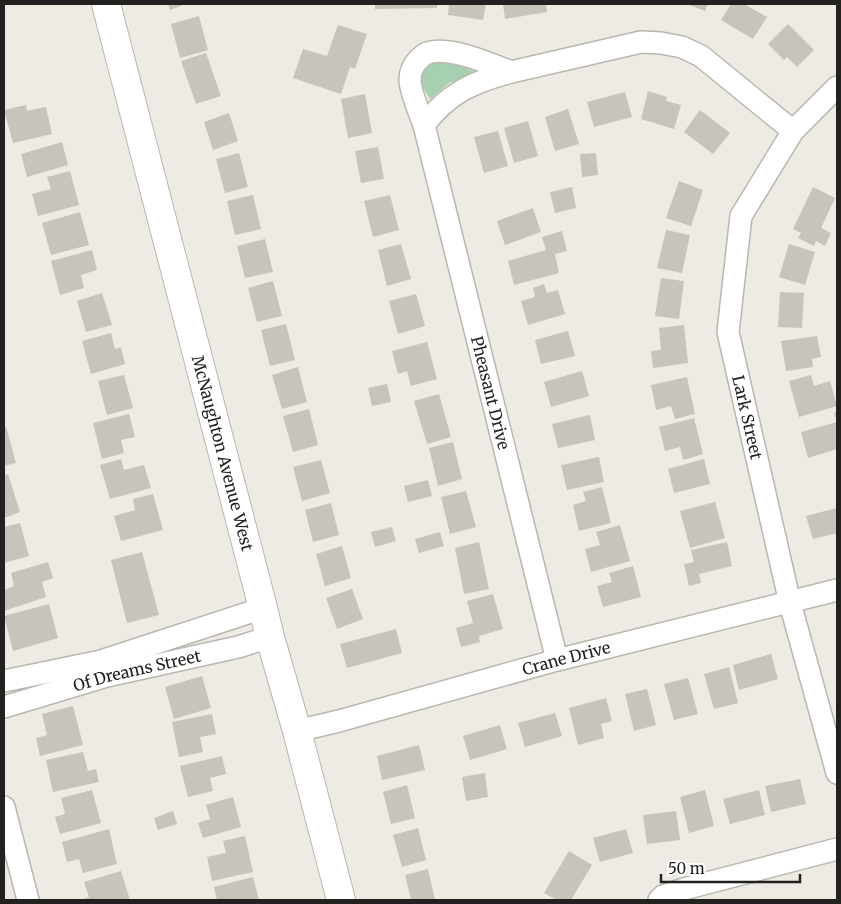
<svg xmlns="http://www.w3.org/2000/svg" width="841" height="904" font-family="Merriweather,serif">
	<rect width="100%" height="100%" fill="#edebe3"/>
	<path fill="#a6d0b0" d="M437,62L456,65L476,72L477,73L467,76L449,83L430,99L420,83V73L429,63Z"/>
	<path fill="#c6c4bd" d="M168,4H186L170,10Z
		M375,4H437V8L375,9Z
		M449,4H486L483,20L448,15Z
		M503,4H546L547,12L505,19Z
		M687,4H708L705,11Z
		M731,4H744L767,17L753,39L721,20Z
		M199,16L208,50L180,58L171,24Z
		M788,24L814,50L797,67L787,57L784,60L768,44Z
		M338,25L367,34L355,69L350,67L341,94L293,78L303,49L327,56Z
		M206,53L221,96L196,104L181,61Z
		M648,91L667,97L666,101L681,105L674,129L641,119Z
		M625,92L632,117L594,127L587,102Z
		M365,94L372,133L348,138L341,99Z
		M26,105L27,111L46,107L52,134L13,143L4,110Z
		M568,109L579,144L555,151L545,117Z
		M700,110L730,133L713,154L684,132Z
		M229,113L238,141L213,150L204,122Z
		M528,121L538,156L514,163L504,128Z
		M498,131L508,166L484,173L474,137Z
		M62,142L68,165L27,177L21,154Z
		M378,147L384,179L361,183L355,151Z
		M239,153L248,187L225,193L216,159Z
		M596,153L598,175L582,177L580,154Z
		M70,171L79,205L38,216L32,194L51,189L47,177Z
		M679,181L703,190L691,226L666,218Z
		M572,187L576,208L555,213L550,192Z
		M813,187L835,198L821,228L831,233L825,246L816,241L814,246L798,238L801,233L793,229Z
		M253,195L261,229L235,235L227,201Z
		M390,195L399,230L373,237L364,201Z
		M533,208L541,232L505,245L497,221Z
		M80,212L89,245L51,255L42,223Z
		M666,230L690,235L682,273L657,268Z
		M562,231L567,251L555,254L559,273L514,285L508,261L546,250L542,237Z
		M265,239L273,272L245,278L237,246Z
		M401,244L411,279L387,286L378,250Z
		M789,244L815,252L805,285L779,277Z
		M92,250L97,270L81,275L84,288L60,295L51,261Z
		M661,278L684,281L679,319L655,316Z
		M273,281L282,316L257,322L248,288Z
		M544,284L547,293L558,290L565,314L528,325L521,301L535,297L533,288Z
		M780,292L804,293L802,328L778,327Z
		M102,293L112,325L86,332L77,301Z
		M416,294L425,326L398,334L389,301Z
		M286,324L295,360L270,366L261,330Z
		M684,325L688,363L653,368L651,351L661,350L659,328Z
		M568,331L575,356L541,364L535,340Z
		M111,333L115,349L121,347L125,364L91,374L82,341Z
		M817,336L821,357L812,359L813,367L786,371L781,341Z
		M427,342L437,379L411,386L407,371L398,374L392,351Z
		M298,367L307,402L282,409L272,375Z
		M582,371L589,396L551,407L544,382Z
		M124,375L133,408L107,415L98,381Z
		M811,375L814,386L830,381L837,406L799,417L789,381Z
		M687,377L695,414L675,419L671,406L656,410L651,385Z
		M387,384L391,402L372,406L368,388Z
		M439,394L451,437L427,444L414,401Z
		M309,409L318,445L293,452L283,416Z
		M837,412V449L808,458L801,432L837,422L834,413Z
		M129,414L135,437L121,440L124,453L102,459L93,423Z
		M590,415L595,440L558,448L552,424Z
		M694,418L703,454L683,460L680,447L665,451L659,427Z
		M6,426L16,463L4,466V427Z
		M453,442L462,479L438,486L429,448Z
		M599,457L604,482L567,490L561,465Z
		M121,459L124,470L144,465L151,488L110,499L100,465Z
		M704,459L710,484L674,493L668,469Z
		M321,460L330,493L302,501L293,467Z
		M8,474L20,512L4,518V475Z
		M428,480L432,496L408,502L404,486Z
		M602,487L611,523L579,531L573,505L586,501L583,492Z
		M466,491L476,527L450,534L441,497Z
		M153,494L163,530L121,541L114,516L135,510L133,499Z
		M715,502L725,538L690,548L680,511Z
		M331,503L339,535L313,542L305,510Z
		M837,508V533L813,539L806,516Z
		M20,523L29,556L4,563V527Z
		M620,525L630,561L591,572L585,549L600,545L596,532Z
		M392,527L396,541L375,547L371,532Z
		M440,532L444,546L419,553L415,539Z
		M479,542L489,589L464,594L455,548Z
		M727,542L732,566L699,574L701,583L689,586L684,564L694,562L691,550Z
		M342,546L351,578L325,586L316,554Z
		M142,552L159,615L127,623L111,560Z
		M48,562L53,578L42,582L46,597L4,611V590L14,586L11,573Z
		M633,566L641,597L603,607L597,586L612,582L609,573Z
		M352,589L363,619L337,629L326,598Z
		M493,594L503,629L479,636L480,642L461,647L456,628L473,623L467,601Z
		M49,604L58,638L13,651L4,616Z
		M396,629L402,653L347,668L340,644Z
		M771,654L778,679L739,690L733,665Z
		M729,667L738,703L714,709L704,674Z
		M202,676L211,708L174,719L165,687Z
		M688,678L698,714L674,720L664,684Z
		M647,689L656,725L634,731L625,694Z
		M606,698L612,721L601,724L604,738L578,745L569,708Z
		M73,706L83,745L40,756L36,738L47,735L42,714Z
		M555,713L562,736L525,747L518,723Z
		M212,714L216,734L200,737L203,752L179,757L172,722Z
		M500,725L507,749L470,760L463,736Z
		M419,745L425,770L382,780L377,756Z
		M83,752L88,771L96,769L99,782L53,792L46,760Z
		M222,756L226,774L210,778L213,791L188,797L180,766Z
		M485,773L488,797L466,801L462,777Z
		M800,779L806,804L771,812L765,786Z
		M407,785L415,818L391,824L383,792Z
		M92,790L101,823L60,834L55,817L65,814L61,798Z
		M705,790L714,826L689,833L680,797Z
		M759,790L765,815L730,824L723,799Z
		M233,797L241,827L203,838L198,823L210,819L206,805Z
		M173,811L177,824L158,830L154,818Z
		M676,811L680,840L647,844L643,815Z
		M418,828L426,860L402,867L393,835Z
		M109,829L117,864L83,873L79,859L67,862L62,842Z
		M626,829L633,853L600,862L593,838Z
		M245,836L253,872L212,881L207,857L226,853L223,841Z
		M569,851L592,865L571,900H557L544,893Z
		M428,869L435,900H411L405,875Z
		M121,871L130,900H80L89,897L84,882Z
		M253,877L259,900H217L214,887Z"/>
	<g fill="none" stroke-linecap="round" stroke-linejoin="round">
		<g stroke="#b9b7af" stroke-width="24">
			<g id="street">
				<path id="s1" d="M511,72C491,64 446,44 425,54C423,55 421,58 419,59C413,65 410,73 410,80C410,90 420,115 424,125L557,660"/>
				<path id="s2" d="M837,87L793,131L741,216L728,332L790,603L837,773"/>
				<path d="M424,125C448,93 473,82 511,72L641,42L661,43L682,47L701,56L793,131"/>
				<path d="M4,681L101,661L263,608"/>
				<path id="s3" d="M4,707L107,676L238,647L270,637"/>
				<path id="s4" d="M297,731L339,721L557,660L837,590"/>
				<path d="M4,807L28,900"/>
				<path d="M659,900L663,896L684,889L837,849"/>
			</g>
		</g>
		<g stroke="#b9b7af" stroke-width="30">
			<g id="secondary">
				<path id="s5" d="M106,4L263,608L270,637L297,731L341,900"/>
			</g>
		</g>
		<use href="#street" stroke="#fff" stroke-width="21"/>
		<use href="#secondary" stroke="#fff" stroke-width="28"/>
	</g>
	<g text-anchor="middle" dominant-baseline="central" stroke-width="5" stroke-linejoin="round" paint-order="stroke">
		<g font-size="16" fill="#22211f" stroke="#fff">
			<text stroke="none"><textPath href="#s1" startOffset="444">Pheasant Drive</textPath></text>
			<text stroke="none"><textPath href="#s2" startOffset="366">Lark Street</textPath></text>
			<text stroke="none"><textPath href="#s5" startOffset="464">McNaughton Avenue West</textPath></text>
			<text stroke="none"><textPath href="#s4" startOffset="279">Crane Drive</textPath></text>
			<text stroke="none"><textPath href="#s3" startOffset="138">Of Dreams Street</textPath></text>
		</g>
	</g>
	<rect width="841" height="904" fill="none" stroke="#22211f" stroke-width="10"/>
	<path d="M661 874v8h139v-8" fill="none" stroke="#22211f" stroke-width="2.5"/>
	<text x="668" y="874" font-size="15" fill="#22211f" stroke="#ffffff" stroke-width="4" paint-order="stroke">50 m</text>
</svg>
